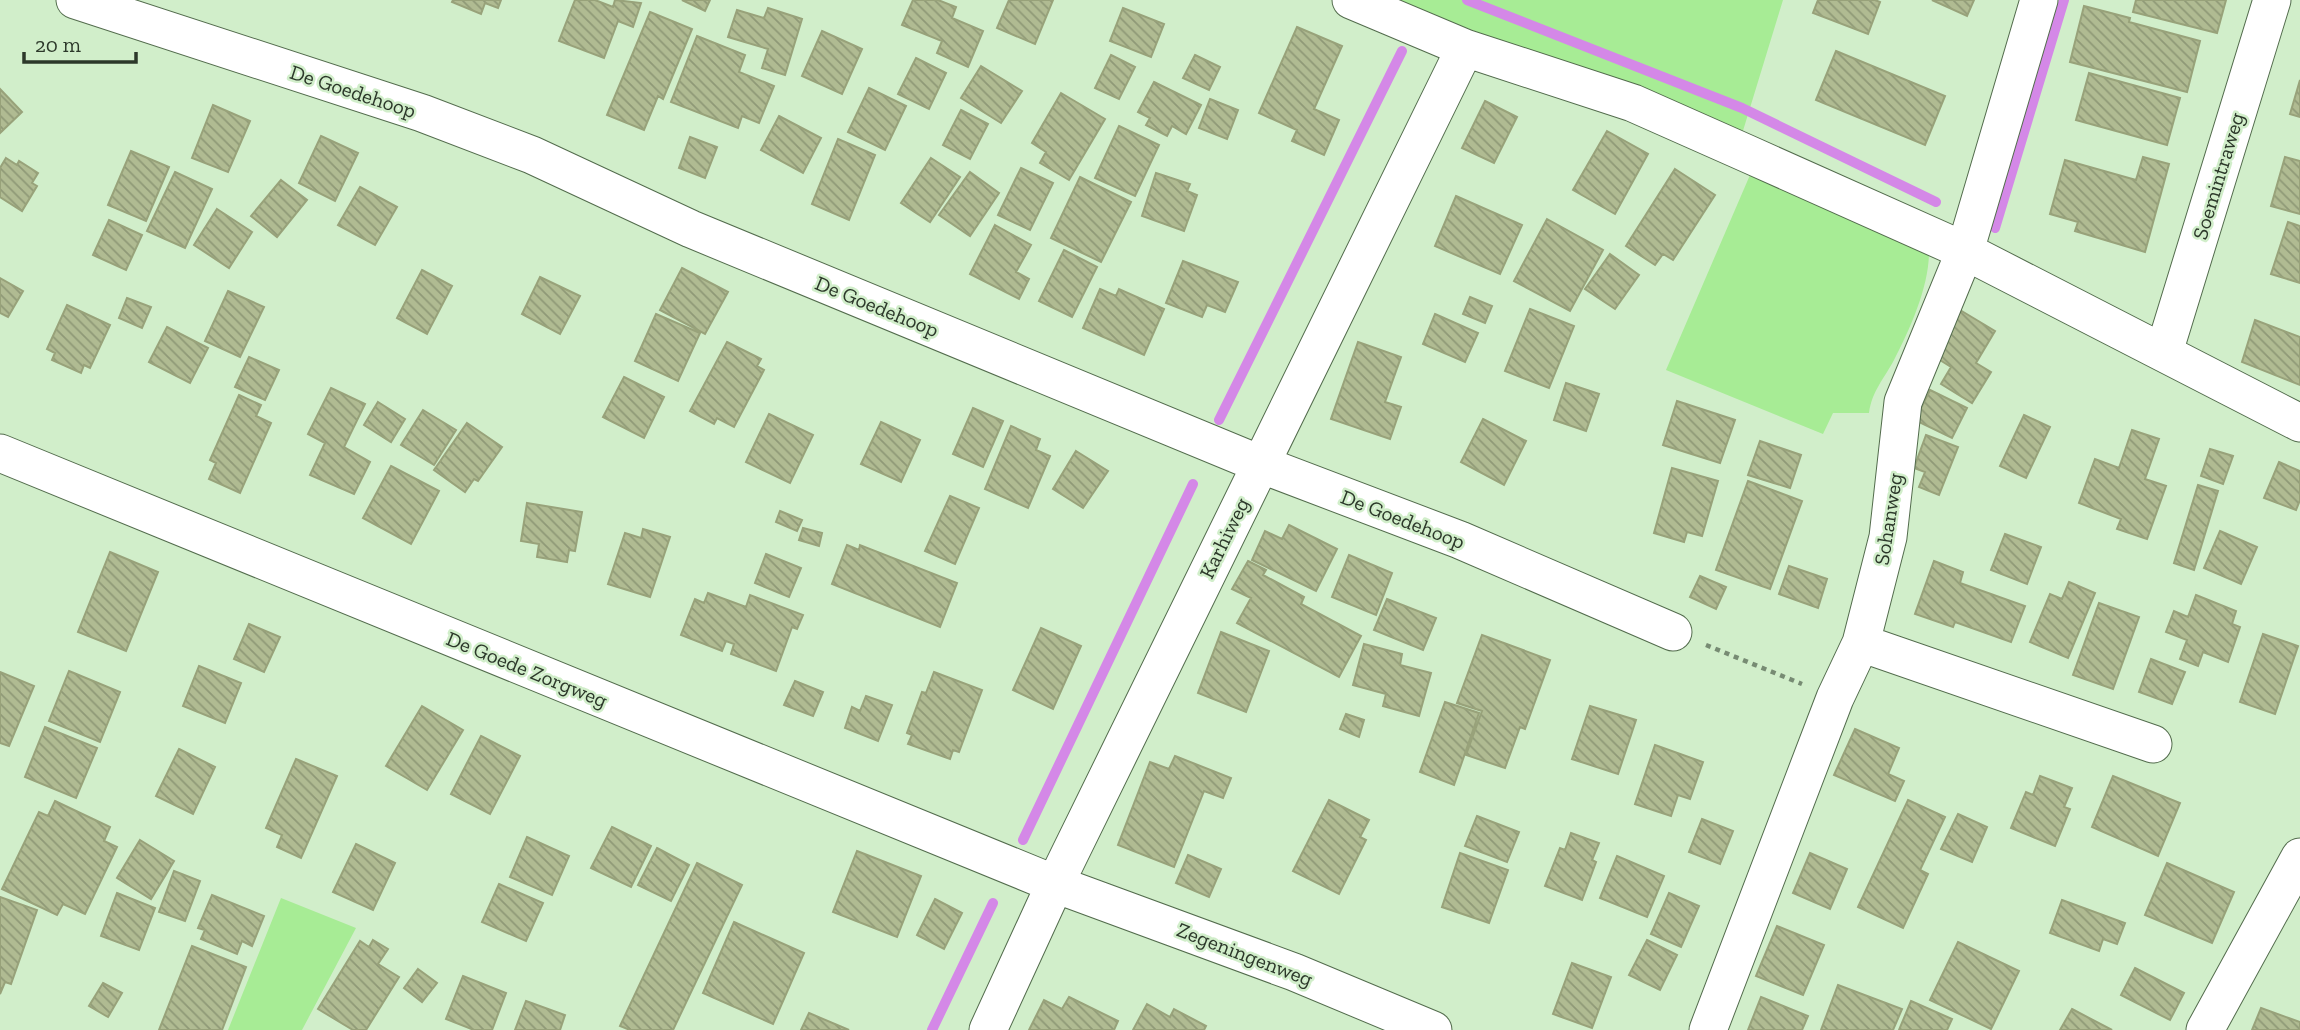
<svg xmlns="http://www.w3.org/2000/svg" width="2300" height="1030" font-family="'Zilla Slab',serif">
	<defs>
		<pattern id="building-back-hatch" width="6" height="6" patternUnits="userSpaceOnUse" patternTransform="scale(1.75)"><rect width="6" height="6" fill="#b0bb92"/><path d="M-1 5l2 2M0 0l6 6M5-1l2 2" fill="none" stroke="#8f9977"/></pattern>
	</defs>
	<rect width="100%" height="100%" fill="#d1eeca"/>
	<path fill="#a7ec95" d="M1394,0H1783L1742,134Z
		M1753,168L1929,252C1929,287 1910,329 1894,360C1884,379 1872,391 1869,413H1833L1823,434L1666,370Z
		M281,898L356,928L302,1030H228Z"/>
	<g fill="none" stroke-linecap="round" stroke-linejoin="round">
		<path stroke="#d488e7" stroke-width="10" d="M1467,0L1742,108L1936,202
			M1995,228L2064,0
			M1219,420L1402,51
			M1023,840L1193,484
			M932,1030L993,903"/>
	</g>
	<path fill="url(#building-back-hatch)" stroke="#98a27a" stroke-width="2" d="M453,0H501L498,8L485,3L481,14L452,2Z
		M575,0H595L613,7L615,0L641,3L633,27L618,21L604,58L559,41Z
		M682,0H710L705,11Z
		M913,0H938L956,7L952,18L983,31L968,67L937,53L942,41L902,25Z
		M1009,0H1053L1035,44L997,28Z
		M1818,0H1875L1880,2L1868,34L1813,13Z
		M1932,0H1974L1967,16Z
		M2136,0H2226L2217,33L2133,12Z
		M2084,6L2130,18L2129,22L2200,41L2187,92L2070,62Z
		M768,8L802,19L785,75L762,68L768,49L728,37L737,10L764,18Z
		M1123,8L1164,24L1151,57L1110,41Z
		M650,12L692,29L663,99L658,96L644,130L607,115Z
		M1297,27L1342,46L1314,109L1339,120L1324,155L1292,141L1297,130L1259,113Z
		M822,31L862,49L842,94L802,76Z
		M697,36L745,55L739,72L774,86L759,123L742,116L738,128L671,102Z
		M1836,51L1945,96L1925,145L1816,100Z
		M1111,55L1135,67L1119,99L1095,88Z
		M1195,55L1220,67L1209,90L1183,78Z
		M916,58L946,73L929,109L898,94Z
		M981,66L1022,91L1001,123L961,98Z
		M2089,73L2180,98L2167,145L2076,120Z
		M2300,80V117L2290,114Z
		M1154,82L1201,105L1186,134L1172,126L1167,136L1146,125L1150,118L1138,112Z
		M869,88L906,106L885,150L848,132Z
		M0,89L22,112L0,133Z
		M1061,93L1105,119L1069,180L1040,163L1046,152L1032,143Z
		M1210,99L1238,110L1227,139L1199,128Z
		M1485,101L1517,117L1494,163L1462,148Z
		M213,105L250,121L228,172L192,158Z
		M961,110L988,124L970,159L943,145Z
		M779,116L821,138L803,173L761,150Z
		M1119,126L1159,145L1135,196L1095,178Z
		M1607,131L1648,154L1615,214L1573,190Z
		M321,136L358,153L335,201L299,183Z
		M690,137L717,147L705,178L679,168Z
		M838,139L875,155L849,220L812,204Z
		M131,151L169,167L146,221L108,205Z
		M2143,157L2169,164L2145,252L2075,231L2078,222L2050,214L2065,160L2136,180Z
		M2285,157L2300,161V214L2271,206Z
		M6,158L17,165L19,161L38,173L32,183L37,186L22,211L0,197V168Z
		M931,158L960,177L930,222L901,203Z
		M1021,168L1053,183L1030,230L998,215Z
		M1675,169L1715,195L1673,260L1663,254L1655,265L1626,246Z
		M175,172L212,189L185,248L147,231Z
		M970,172L999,193L970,236L939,215Z
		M1156,173L1190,184L1187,191L1197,195L1184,231L1142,216Z
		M1080,177L1131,202L1101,262L1051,238Z
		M281,180L307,200L277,237L251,216Z
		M360,187L397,207L375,245L338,225Z
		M1456,196L1522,225L1500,274L1435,246Z
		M217,209L252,232L229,268L194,245Z
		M1547,219L1603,250L1570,311L1514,281Z
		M109,220L142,235L126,270L93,255Z
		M2288,222L2300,226V283L2271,274Z
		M995,225L1031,245L1016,272L1029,279L1019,299L970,274Z
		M1064,250L1097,267L1072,317L1039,301Z
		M1610,254L1639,275L1615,309L1585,289Z
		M1183,261L1238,282L1225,312L1207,305L1202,317L1166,303Z
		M682,268L728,292L705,334L660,310Z
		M422,270L452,286L427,334L397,318Z
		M540,277L580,296L560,334L522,314Z
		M0,278L23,291L8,317L0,313Z
		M1100,289L1116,296L1119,289L1164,309L1144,355L1083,328Z
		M228,291L264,307L240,357L205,341Z
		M1470,297L1492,306L1485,323L1463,314Z
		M127,298L151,307L142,328L119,318Z
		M67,305L110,325L90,368L84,365L81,373L52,360L55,353L47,349Z
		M1530,309L1574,326L1549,388L1505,371Z
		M1960,310L1995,331L1976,363L1991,372L1972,403L1941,384L1951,367L1932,355Z
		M656,314L700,333L678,381L635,361Z
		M1435,314L1478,333L1465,362L1423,344Z
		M2255,320L2300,337V385L2242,362Z
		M167,327L208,348L190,383L149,362Z
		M727,342L761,359L757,366L764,370L734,427L717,418L714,424L690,411Z
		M1358,342L1401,357L1385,402L1401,407L1390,439L1331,419Z
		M249,357L279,370L265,400L235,387Z
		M624,377L664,397L644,438L603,417Z
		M1566,383L1599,394L1586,431L1554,420Z
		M331,388L365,404L344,447L370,462L354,494L310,475L325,443L308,434Z
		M1930,390L1967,408L1952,438L1915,420Z
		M239,395L261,405L256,416L271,423L240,493L209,479L216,463L210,460Z
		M1677,401L1735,420L1720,463L1663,445Z
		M378,402L405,419L391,442L364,425Z
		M973,408L1003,421L983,467L953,454Z
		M423,410L456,430L434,465L401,445Z
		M769,414L813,435L790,483L746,462Z
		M2024,415L2050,427L2026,478L2000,466Z
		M1483,419L1526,441L1504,485L1461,462Z
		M881,422L920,440L901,482L861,464Z
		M467,423L502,447L478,481L474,479L465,492L434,470Z
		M1011,426L1040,439L1036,450L1050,456L1028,508L985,489Z
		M2132,430L2159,439L2145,479L2166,486L2147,539L2117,529L2121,519L2079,503L2095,459L2119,468Z
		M1926,435L1958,447L1939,495L1919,487L1925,472L1914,468Z
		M1760,441L1801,455L1790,488L1748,475Z
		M2210,449L2233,456L2223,484L2201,476Z
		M1076,451L1108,471L1083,508L1053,489Z
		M2279,462L2300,471V500L2296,510L2264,498Z
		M391,466L439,491L411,544L363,518Z
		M1672,468L1718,481L1702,536L1687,532L1684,542L1654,533Z
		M1748,481L1802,501L1770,589L1716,570Z
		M2198,485L2218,491L2194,570L2174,563Z
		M950,496L979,508L955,564L925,551Z
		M527,503L582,512L575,551L569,550L567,562L537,557L539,544L521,541Z
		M780,511L802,520L797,531L776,522Z
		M1289,525L1337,549L1316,591L1252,560L1265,531L1282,539Z
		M803,528L822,533L819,546L799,540Z
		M643,529L670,537L650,597L608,584L625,533L641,538Z
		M2220,531L2257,547L2241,584L2204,568Z
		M2005,534L2041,547L2027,584L1991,570Z
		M847,545L859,550L860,545L957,583L940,627L832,584Z
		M110,552L158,572L126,651L78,632Z
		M766,554L801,568L789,597L755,583Z
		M1349,555L1392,573L1376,615L1332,597Z
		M1248,561L1266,570L1263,575L1304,597L1301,604L1361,636L1339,677L1237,623L1251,598L1232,589Z
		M1934,561L1963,572L1960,583L2025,606L2011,642L1955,622L1953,627L1915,614Z
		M1789,566L1827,579L1818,608L1779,594Z
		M1700,576L1726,587L1716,609L1690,597Z
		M2069,582L2095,593L2068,658L2030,642L2050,594L2062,599Z
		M708,593L746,607L750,595L803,615L797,629L792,627L776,671L731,654L734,644L726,641L722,651L681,635L695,599L704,603Z
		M2196,595L2236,611L2232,624L2240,627L2228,662L2203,652L2198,666L2180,659L2187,640L2166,632L2174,611L2188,617Z
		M1387,599L1436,618L1423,650L1374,630Z
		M2099,603L2139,617L2113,689L2073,675Z
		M249,624L280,637L264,672L234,659Z
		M1041,628L1081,646L1053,709L1013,690Z
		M1221,632L1269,651L1246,712L1198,693Z
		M2263,634L2298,646L2275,714L2240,702Z
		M1482,635L1550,660L1525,729L1520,727L1505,768L1466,755L1482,711L1457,703Z
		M1364,644L1402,654L1400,665L1431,673L1419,716L1383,706L1386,694L1353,685Z
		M2151,659L2185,672L2172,704L2139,692Z
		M199,666L241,683L225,723L183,706Z
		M69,671L120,692L100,742L49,721Z
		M0,672L34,686L9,746L0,743Z
		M934,672L982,690L959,752L953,750L950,759L908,744L912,735L907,733L922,692L926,693Z
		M795,681L823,692L813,716L784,705Z
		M866,696L892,705L878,741L845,728L852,707L860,711Z
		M1445,702L1479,713L1454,785L1420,772Z
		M422,706L463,730L427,790L386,766Z
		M1590,706L1636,720L1618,774L1572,759Z
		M1346,714L1364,720L1359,737L1340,729Z
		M45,727L97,748L76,798L25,777Z
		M1855,729L1899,748L1888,774L1904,781L1895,801L1834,775Z
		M481,736L520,756L490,814L451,794Z
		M1655,745L1703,762L1690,799L1678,795L1671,816L1635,804Z
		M179,749L215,767L193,814L156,796Z
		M1175,756L1231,778L1223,798L1204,791L1174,867L1118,845L1150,762L1169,769Z
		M296,759L337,776L301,858L277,847L282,835L266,828Z
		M2040,776L2072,788L2064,807L2070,809L2055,846L2011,828L2026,792L2033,795Z
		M2113,776L2180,803L2158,856L2092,827Z
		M1329,800L1369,820L1360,837L1366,840L1339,894L1293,871Z
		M1908,800L1945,817L1920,870L1928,874L1903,928L1858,907Z
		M55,801L110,827L104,841L117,847L85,914L63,904L57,915L2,889L39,812L48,816Z
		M1958,814L1987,827L1972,862L1941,849Z
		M1477,816L1519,832L1507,862L1465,846Z
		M1702,819L1733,831L1720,864L1689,852Z
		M612,827L651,846L631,887L591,868Z
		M1571,833L1599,843L1592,860L1596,862L1582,900L1545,886L1560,848L1565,850Z
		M527,837L569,856L552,895L510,877Z
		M140,840L174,861L151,899L117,878Z
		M356,844L395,863L373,910L333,892Z
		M657,848L689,865L671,901L638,885Z
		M857,851L921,876L897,937L833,912Z
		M1460,853L1508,870L1489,923L1442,907Z
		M1810,853L1847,869L1830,909L1793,893Z
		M1188,855L1221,869L1209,897L1176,883Z
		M1617,856L1664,876L1647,917L1600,898Z
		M697,863L742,885L673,1030H630L620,1026Z
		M2167,863L2234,892L2212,943L2145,915Z
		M174,871L200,881L185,921L159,912Z
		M499,884L543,903L526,941L482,922Z
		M117,893L155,908L139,950L101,936Z
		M1669,893L1699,906L1681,947L1651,934Z
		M212,895L264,916L252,946L242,941L237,954L201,939L205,930L198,928Z
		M0,897L37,910L11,984L5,982L0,994Z
		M935,899L962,913L944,949L917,935Z
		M2062,900L2125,923L2117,944L2103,939L2099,951L2050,933Z
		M734,922L804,953L773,1024L703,993Z
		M1777,926L1824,945L1803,995L1756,976Z
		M373,940L388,949L378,964L399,977L366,1030H353L318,1009L360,941L369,947Z
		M1647,940L1677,955L1660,990L1629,975Z
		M1958,942L2019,971L1991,1029L1930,1000Z
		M192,946L246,967L222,1030H159Z
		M1572,963L1611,977L1592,1028L1553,1014Z
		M2135,968L2184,993L2170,1020L2121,995Z
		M418,969L437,983L422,1002L404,988Z
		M463,976L506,993L492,1030H474L446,1019Z
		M103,983L122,993L108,1017L89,1006Z
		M1838,985L1902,1009L1893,1030H1821Z
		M1069,997L1118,1021L1114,1030H1029L1044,1000L1062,1009Z
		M1761,997L1808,1016L1802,1030H1748Z
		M526,1001L565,1015L560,1030H515Z
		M1911,1001L1952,1019L1947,1030H1899Z
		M1147,1004L1170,1017L1174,1009L1206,1026L1204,1030H1133Z
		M2261,1008L2300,1022V1030H2252Z
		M2072,1009L2112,1030H2060Z
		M809,1013L849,1030H801Z"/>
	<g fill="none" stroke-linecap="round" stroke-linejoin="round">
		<g stroke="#536c4d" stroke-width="39">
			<path id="street" d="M75,0L422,113L532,155L691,229L1260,464L1460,540L1673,632
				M1351,0L1465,48L1633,103L1748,154L1965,251L2300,423
				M2164,352L2272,0
				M0,453L1055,884L1294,972L1433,1030
				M1861,643L2153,744
				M988,1030L1055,884L1465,48
				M1708,1030L1835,698L1861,643L1888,537L1903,402L1965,251L2039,0
				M2205,1030L2300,857"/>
		</g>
		<path stroke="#778b73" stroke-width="4.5" stroke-dasharray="5 5" stroke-linecap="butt" d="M1706,645L1802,684"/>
		<use href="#street" stroke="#fff" stroke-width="37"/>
	</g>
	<g text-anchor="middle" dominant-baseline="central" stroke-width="5" stroke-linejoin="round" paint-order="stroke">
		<g font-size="21" fill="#2c382a" stroke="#d1eeca">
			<text transform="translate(353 91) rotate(18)">De Goedehoop</text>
			<text transform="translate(2218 176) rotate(-73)">Soemintraweg</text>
			<text transform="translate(877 306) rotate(22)">De Goedehoop</text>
			<text transform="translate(1403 519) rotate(21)">De Goedehoop</text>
			<text transform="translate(1888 519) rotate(-81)">Sohanweg</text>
			<text transform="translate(1224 538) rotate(-64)">Karhiweg</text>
			<text transform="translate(527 669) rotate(22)">De Goede Zorgweg</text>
			<text transform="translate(1245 954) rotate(21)">Zegeningenweg</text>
		</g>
	</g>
	<path d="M24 52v10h112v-10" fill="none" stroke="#2c382a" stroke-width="3.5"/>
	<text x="35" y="52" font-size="21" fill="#2c382a" stroke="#d1eeca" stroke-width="5" paint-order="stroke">20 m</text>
</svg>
